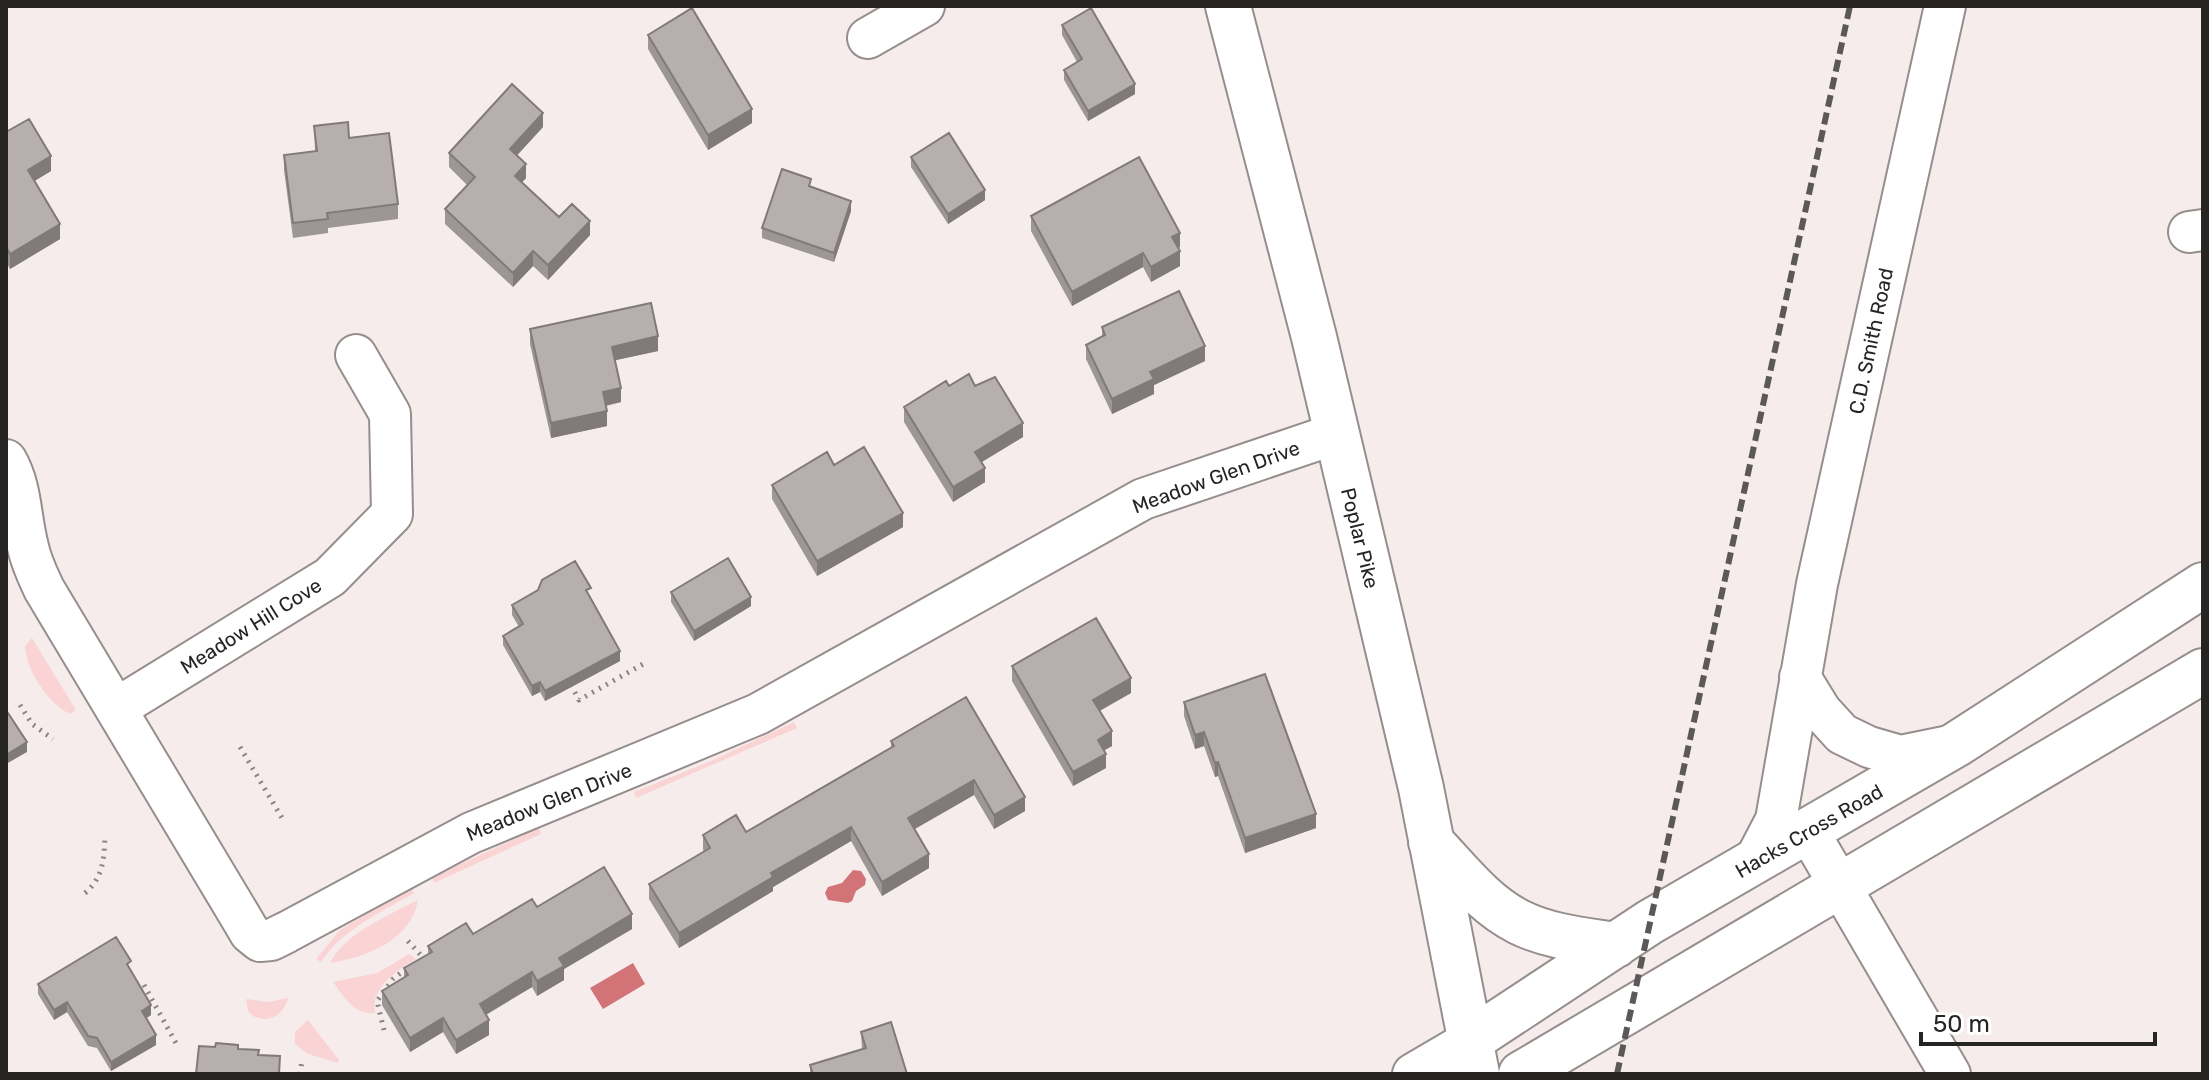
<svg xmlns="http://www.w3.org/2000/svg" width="2209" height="1080" font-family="Rubik,sans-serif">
	<rect width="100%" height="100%" fill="#f6ecec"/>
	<path fill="#fad4d4" d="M32,638L76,710L70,714C48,703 26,671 25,646Z
		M794,722L797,728L636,798L634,792L711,761Z
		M539,828L541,834L434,883L432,877Z
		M411,888L414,893C380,913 343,929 321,962L316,959L340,930Z
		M418,900C411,941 366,957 330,963C346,932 388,916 418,900Z
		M409,954L416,959C397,970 370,988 375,1013C354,1015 345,998 333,982L377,973Z
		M288,998C284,1015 269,1024 253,1016L248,1011L246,999L268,1002Z
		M308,1020L339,1060L338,1063L308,1054L295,1044V1032Z"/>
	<path fill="#d27377" d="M853,870L861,871L866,879L865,885L856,891L852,901L848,903L828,900L825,893L828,887L842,883Z
		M633,963L645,984L603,1009L590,988Z"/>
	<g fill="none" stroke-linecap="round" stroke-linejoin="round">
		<g stroke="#968d8d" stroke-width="44">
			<path id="minor" d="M868,38L924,6
				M2189,232L2203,230
				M6,460C22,487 20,517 28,547C31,562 38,576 44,589L243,921L250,933L260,941L271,940L287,932L471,833L758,714L1143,499L1335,434
				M1800,677L1821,711L1842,734L1869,747L1900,756L1949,746
				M117,708L330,577L392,514L390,414L356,355
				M1808,831L1950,1074
				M1753,864L1776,820L1817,584L1945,6
				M1413,1074L1471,1040"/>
		</g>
		<g stroke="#968d8d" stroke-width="48">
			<path id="major" d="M1228,6L1314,337L1421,788L1477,1074
				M1431,842C1458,870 1483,904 1519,922C1549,937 1584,940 1616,945
				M1471,1040L1650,922L1957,744L2203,585
				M1521,1074L2203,671"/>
		</g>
		<path stroke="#8a8484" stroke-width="5" stroke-dasharray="2 6" stroke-linecap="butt" d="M571,685L579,700L645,663
			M20,705L32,724L53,739
			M240,747L282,818
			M85,893C103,878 104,859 105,837
			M408,941L425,960
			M144,985L177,1045
			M384,1030L377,1001L393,979L407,968
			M300,1074L302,1060"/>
		<use href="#minor" stroke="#fff" stroke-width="40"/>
		<use href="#major" stroke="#fff" stroke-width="44"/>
		<path stroke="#5d5858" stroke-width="6" stroke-dasharray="12 6" stroke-linecap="butt" d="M1617,1074L1850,6"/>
	</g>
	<path fill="#9d9696" d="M1062,25L1135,94L1088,121L1064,80V70L1077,62L1062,35Z
		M648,35L752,123L708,150L648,49Z
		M314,126L349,138L398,204V219L328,228V233L293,238L284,170V155L315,151Z
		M543,127L517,155L526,178L522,182L559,217L590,235L548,280L533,266L513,287L445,224V209L467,185L449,167V153Z
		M6,132L51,171L34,181L60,239L10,269L6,262Z
		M911,157L985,200L948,224L911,167Z
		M811,187L851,211L834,262L762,238V228Z
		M1031,216L1180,247L1178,248L1180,266L1151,282L1143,267L1072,306L1031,231Z
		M1102,327L1205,361L1154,385V394L1112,414L1086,359V345L1102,337Z
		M530,329L658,351L615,360L621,402L606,406L607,426L551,438L530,344Z
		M949,386H975L1023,437L982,462L985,482L953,502L904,422V407Z
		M834,465L903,527L817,576L772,499V485Z
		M671,592L751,606L694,641L671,602Z
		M512,605L620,661L545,701L540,692L532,696L503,645V636L519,627L512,615Z
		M1012,666L1131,693L1100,711L1112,746L1104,750L1106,768L1073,786L1012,681Z
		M966,697L1025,811L994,829L974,795L914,829L929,868L882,896L851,841L773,887V891L679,948L649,899V884L704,852L703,849V835L746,832L891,747V741Z
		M1184,702L1316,828L1245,853L1218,776L1215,777L1204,746L1195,749L1184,716Z
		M537,907L632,929L564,969V980L537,996L532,987L486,1015L489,1035L456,1054L443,1032L410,1052L382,1005V991L404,978V968L428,954V946L473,934Z
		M131,971L151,1015L146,1018L156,1045L111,1071L97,1048L88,1046L67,1012L54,1020L38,994V984Z
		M861,1032L907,1074H810V1065L862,1049Z"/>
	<path fill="#807a7a" d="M1135,84V94L1088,121V111Z
		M752,109V123L708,150V135Z
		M543,113V127L510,163V149Z
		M51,156V171L28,185V170Z
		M526,164V178L515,190V176Z
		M985,190V200L948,224V214Z
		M851,201V211L834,262V253Z
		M590,221V235L548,280V265Z
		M60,224V239L10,269V254Z
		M1180,233V247L1172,252V237Z
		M533,251V266L513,287V273Z
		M1180,251V266L1151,282V267Z
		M1143,253V267L1072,306V292Z
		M658,336V351L612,361V347Z
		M1205,346V361L1154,385V394L1112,414V399L1150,372Z
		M621,388V402L603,406V392Z
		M607,411V426L551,438V423Z
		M1023,423V437L975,466V452Z
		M985,468V482L953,502V487Z
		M903,513V527L817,576V561Z
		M751,597V606L694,641V631Z
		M620,651V661L545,701V691Z
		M1131,678V693L1093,714V700Z
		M540,682V692L532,696V686Z
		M1112,731V746L1098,754V740Z
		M1204,732V746L1195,749V735Z
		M27,742V752L6,764V755Z
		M1106,754V768L1073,786V772Z
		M1218,762V776L1215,777V763Z
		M974,780V795L908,833V818Z
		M1025,797V811L994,829V815Z
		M1316,814V828L1245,853V838Z
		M851,827V841L773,887V891L679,948V933L771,873Z
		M929,854V868L882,896V882Z
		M632,914V929L564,969V980L537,996V981L559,958Z
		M532,972V987L480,1018V1004Z
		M67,1002V1012L54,1020V1010Z
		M151,1005V1015L142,1021V1011Z
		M443,1018V1032L410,1052V1038Z
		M489,1020V1035L456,1054V1040Z
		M156,1035V1045L111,1071V1062Z"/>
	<path fill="#b7aeae" stroke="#807a7a" stroke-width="2" d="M692,8L752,109L708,135L648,35Z
		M1091,8L1135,84L1088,111L1064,70L1082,59L1062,25Z
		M512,84L543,113L510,149L526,164L515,176L559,217L572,204L590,221L548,265L533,251L513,273L445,209L475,177L449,153Z
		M29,119L51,156L28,170L60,224L10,254L6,247V132Z
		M348,122L349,138L389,133L398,204L327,213L328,219L293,223L284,155L317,151L314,126Z
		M949,133L985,190L948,214L911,157Z
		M1139,157L1180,233L1172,237L1180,251L1151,267L1143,253L1072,292L1031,216Z
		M782,169L811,179L809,186L851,201L834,253L762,228Z
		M1179,291L1205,346L1150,372L1154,379L1112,399L1086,345L1105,335L1102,327Z
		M651,303L658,336L612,347L621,388L603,392L607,411L551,423L530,329Z
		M969,374L975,386L995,377L1023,423L975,452L985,468L953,487L904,407L946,381L949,386Z
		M864,447L903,513L817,561L772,485L827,452L834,465Z
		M728,558L751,597L694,631L671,592Z
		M575,561L591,588L586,590L620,651L545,691L540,682L532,686L503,636L523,624L512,605L538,590L542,580Z
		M1096,618L1131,678L1093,700L1112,731L1098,740L1106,754L1073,772L1012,666Z
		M1265,674L1316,814L1245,838L1218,762L1215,763L1204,732L1195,735L1184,702Z
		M966,697L1025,797L994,815L974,780L908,818L929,854L882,882L851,827L771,873L773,877L679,933L649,884L710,848L703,835L736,815L746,832L894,746L891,741Z
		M6,710L27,742L6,755Z
		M604,867L632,914L559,958L564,966L537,981L532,972L480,1004L489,1020L456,1040L443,1018L410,1038L382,991L408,975L404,968L432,952L428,946L466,923L473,934L532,899L537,907Z
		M116,937L131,961L127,964L151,1005L142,1011L156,1035L111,1062L97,1038L88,1036L67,1002L54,1010L38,984Z
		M891,1022L907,1074H813L810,1065L866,1048L861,1032Z
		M216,1043L238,1045V1049L259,1050L258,1055L280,1056L279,1074H196L199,1046L215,1047Z"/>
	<g text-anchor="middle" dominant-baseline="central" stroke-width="8" stroke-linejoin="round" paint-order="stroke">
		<g font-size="20" fill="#272424" stroke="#fff">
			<text transform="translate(1871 341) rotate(-78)">C.D. Smith Road</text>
			<text transform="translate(1216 477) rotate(-20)">Meadow Glen Drive</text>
			<text transform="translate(1360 538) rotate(76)">Poplar Pike</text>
			<text transform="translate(251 626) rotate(-32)">Meadow Hill Cove</text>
			<text transform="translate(549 802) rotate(-22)">Meadow Glen Drive</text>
			<text transform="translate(1809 831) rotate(-30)">Hacks Cross Road</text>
		</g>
	</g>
	<rect width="2209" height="1080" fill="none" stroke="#272424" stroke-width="16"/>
	<path d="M1921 1032v12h234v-12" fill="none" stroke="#272424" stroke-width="4"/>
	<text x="1933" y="1032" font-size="24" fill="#272424" stroke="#ffffff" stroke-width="6" paint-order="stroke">50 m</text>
</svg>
